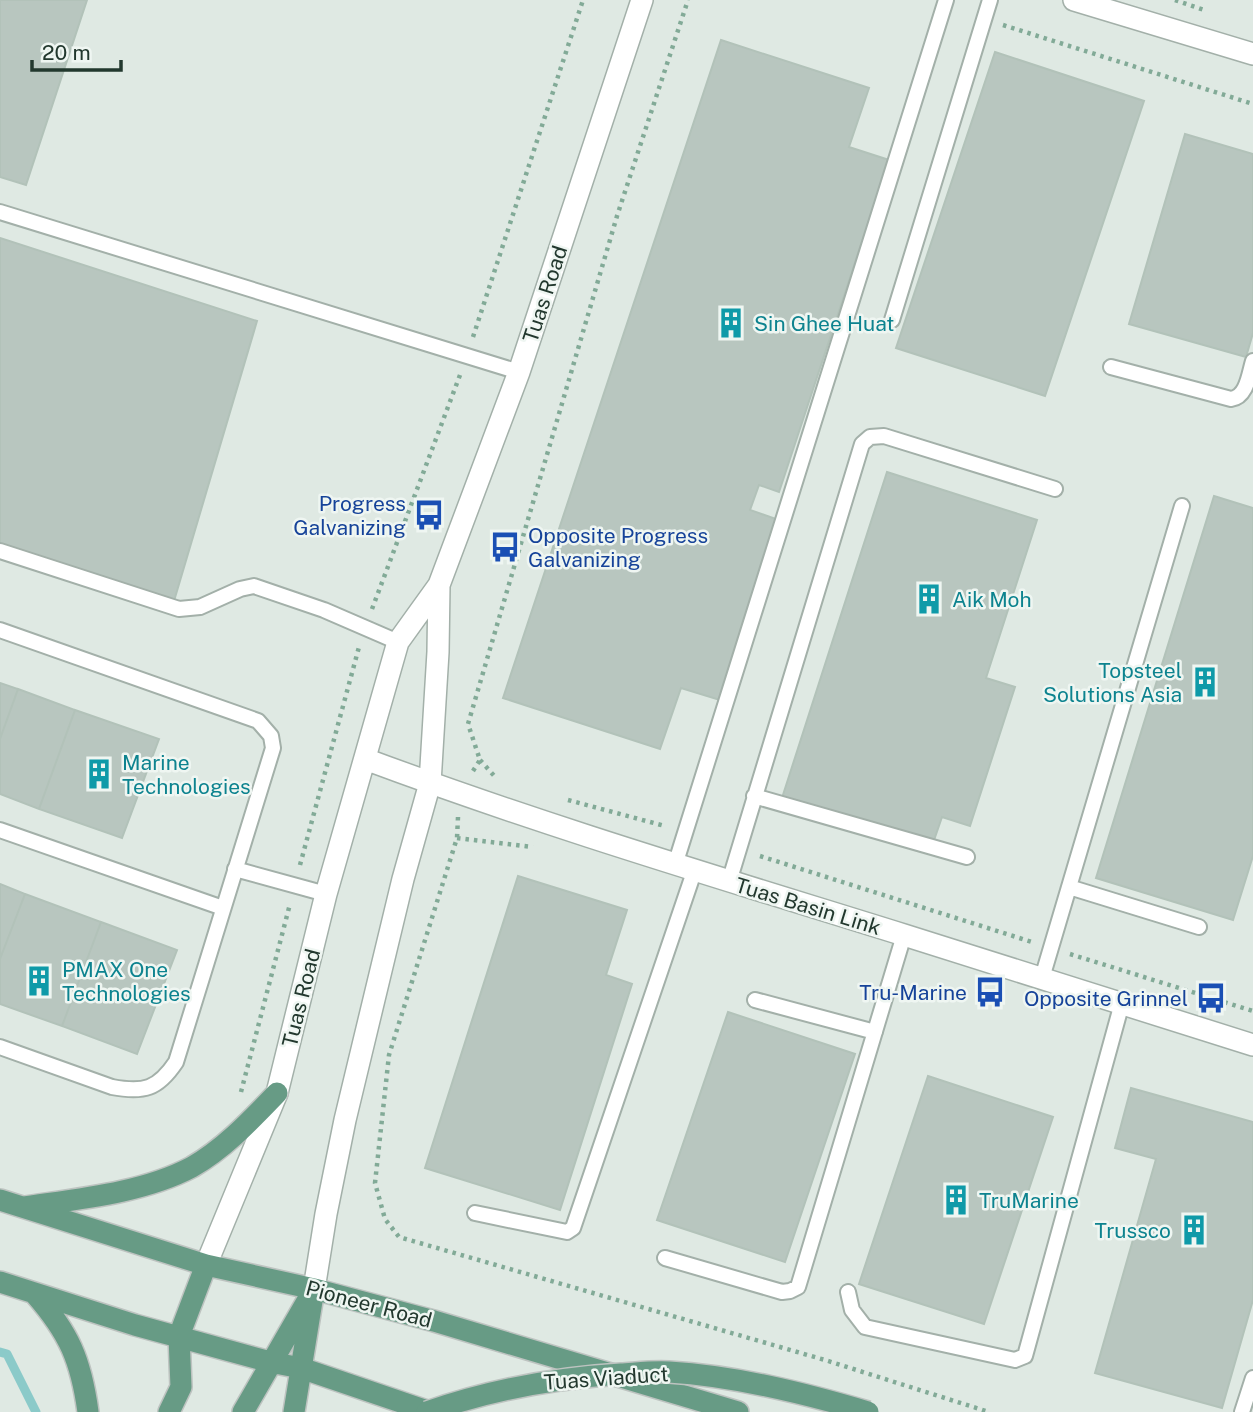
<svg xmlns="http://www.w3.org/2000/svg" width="1253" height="1412" font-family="'Public Sans',sans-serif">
	<rect width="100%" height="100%" fill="#dfe9e3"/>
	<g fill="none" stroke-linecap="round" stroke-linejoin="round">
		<path stroke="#8bcac9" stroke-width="9" d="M0,1352L7,1354L36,1412"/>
	</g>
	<path fill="#b8c6bf" stroke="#b2c2b9" stroke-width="2" d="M0,0H87L26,185L0,177Z
		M721,40L869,88L849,147L889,160L779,492L759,485L750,510L779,520L720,700L681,688L660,749L503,698Z
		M995,52L1144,101L1045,396L896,348Z
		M1185,134L1253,154V333L1246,357L1129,324Z
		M0,238L257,321L174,601L0,544Z
		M887,472L1037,520L986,678L1015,687L970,826L942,817L932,846L782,798Z
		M1214,496L1253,508V856L1233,920L1096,878Z
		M0,683L18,689L0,739Z
		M18,689L75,710L39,809L0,794V739Z
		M75,710L159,739L122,838L39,809Z
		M518,876L627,910L606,975L632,984L560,1210L425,1168Z
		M0,884L25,894L0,959Z
		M25,894L101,922L62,1026L0,1004V959Z
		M101,922L177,950L137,1054L62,1026Z
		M728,1012L855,1054L785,1262L657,1220Z
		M928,1076L1053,1117L984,1324L859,1284Z
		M1131,1088L1253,1122V1300L1222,1408L1095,1373L1156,1159L1115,1148Z"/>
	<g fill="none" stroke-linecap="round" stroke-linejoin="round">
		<g stroke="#a3b0a9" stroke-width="18">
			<path id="service" d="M0,212L519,372
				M892,320L990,0
				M1111,367L1231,399C1247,397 1249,374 1253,361
				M0,551L179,609L200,607L240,589L254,586L324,610L398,642
				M0,630L258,721L271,736L273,748L176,1062C158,1089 144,1093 112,1087L0,1047
				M754,796L967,857
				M0,830L223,908
				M675,865L946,0
				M235,869L326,894
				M729,882L862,444L870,437L884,436L1055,489
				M1069,887L1199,927
				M1042,978L1182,506
				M755,1000L875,1032
				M475,1213L567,1232L573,1228L694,872
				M665,1258L782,1292L790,1291L798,1287L904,935
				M848,1292L852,1310L865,1327L1015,1360L1025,1356L1122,1003
				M1242,1412L1253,1378"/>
		</g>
		<g stroke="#a3b0a9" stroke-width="24">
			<path id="minor" d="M1074,0L1253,54
				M365,759C542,825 724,879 904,935C1021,971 1137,1008 1253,1045
				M206,1265L277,1093L326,894L398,642L439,585L519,372L642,0
				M314,1289L326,1214L345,1120L403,879L430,783L438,652L439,585"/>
		</g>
		<g stroke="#bdc3c0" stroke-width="24">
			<path id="primary" d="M0,1200L206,1265L314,1289L434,1321L738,1412
				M24,1207C78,1199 143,1193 192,1167C225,1148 251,1120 277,1093
				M0,1282L135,1325L270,1362L301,1368L430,1412
				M35,1294C69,1333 81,1360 88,1412
				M169,1412L181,1387L179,1336L206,1265
				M243,1412L314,1289
				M294,1412L312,1301"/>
		</g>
		<path stroke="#82aa97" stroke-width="4.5" stroke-dasharray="3.5 5" stroke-linecap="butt" d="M1175,0L1204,10
			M1003,25L1253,104
			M473,337L583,0
			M372,609L460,375
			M480,760L497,779
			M473,771L480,760L468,724L617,216L688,0
			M568,800L665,826
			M458,817L457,838L389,1055L375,1183L385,1219L399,1237L825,1360L989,1412
			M457,838L533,847
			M760,856L1032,942
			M300,865L359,647
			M1070,954L1253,1011
			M241,1092L290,904"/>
		<use href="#service" stroke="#fff" stroke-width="14"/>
		<use href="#minor" stroke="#fff" stroke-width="21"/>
		<use href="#primary" stroke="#679b85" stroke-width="21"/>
		<g stroke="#bdc3c0" stroke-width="24" stroke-linecap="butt">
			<path id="primary-bridge" d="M427,1412C490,1390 554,1378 621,1374C637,1373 653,1371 669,1372C736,1376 804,1393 868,1412"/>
		</g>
		<use href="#primary-bridge" stroke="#679b85" stroke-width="21"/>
	</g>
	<defs>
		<g id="building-bare" transform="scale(2.415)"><path d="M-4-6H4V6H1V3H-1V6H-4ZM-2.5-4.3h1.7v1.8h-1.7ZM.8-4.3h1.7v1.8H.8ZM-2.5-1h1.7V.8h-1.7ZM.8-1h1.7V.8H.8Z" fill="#0f9aa8" stroke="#eff6f2" stroke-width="2.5" paint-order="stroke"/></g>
		<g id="bus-bare" transform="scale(2.415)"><path d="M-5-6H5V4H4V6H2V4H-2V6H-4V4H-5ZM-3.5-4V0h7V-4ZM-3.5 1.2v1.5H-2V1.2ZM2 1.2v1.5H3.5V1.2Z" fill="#1a4fb4" stroke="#eff6f2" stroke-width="2.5" paint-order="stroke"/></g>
	</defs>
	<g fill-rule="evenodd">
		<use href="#building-bare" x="731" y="323"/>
		<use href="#bus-bare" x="429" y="515"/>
		<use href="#bus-bare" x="505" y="547"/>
		<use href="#building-bare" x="929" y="599"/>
		<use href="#building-bare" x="1205" y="682"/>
		<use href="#building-bare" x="99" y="774"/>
		<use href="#building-bare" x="39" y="981"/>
		<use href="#bus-bare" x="990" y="992"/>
		<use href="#bus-bare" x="1211" y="998"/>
		<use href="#building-bare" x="956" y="1200"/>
		<use href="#building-bare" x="1194" y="1230"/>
	</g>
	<g text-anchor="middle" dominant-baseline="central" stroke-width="5" stroke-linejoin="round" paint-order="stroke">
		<g font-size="21" fill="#22382e" stroke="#eff6f2">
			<text transform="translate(545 294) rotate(-72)">Tuas Road</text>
			<text transform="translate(808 906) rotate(17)">Tuas Basin Link</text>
			<text transform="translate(301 998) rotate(-76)">Tuas Road</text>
			<text transform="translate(369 1304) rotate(15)">Pioneer Road</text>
			<text transform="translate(606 1378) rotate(-4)">Tuas Viaduct</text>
		</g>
		<g font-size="21" fill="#0d838f" stroke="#eff6f2" text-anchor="start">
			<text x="754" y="323">Sin Ghee Huat</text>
			<text x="952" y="599">Aik Moh</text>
			<text x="1182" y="670" text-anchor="end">Topsteel<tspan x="1182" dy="24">Solutions Asia</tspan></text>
			<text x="122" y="762">Marine<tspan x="122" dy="24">Technologies</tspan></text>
			<text x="62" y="969">PMAX One<tspan x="62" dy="24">Technologies</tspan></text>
			<text x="979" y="1200">TruMarine</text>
			<text x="1171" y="1230" text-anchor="end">Trussco</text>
		</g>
		<g font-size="21" fill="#164399" stroke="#eff6f2" text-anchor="end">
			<text x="406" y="503">Progress<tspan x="406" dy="24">Galvanizing</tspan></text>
			<text x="528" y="535" text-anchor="start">Opposite Progress<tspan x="528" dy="24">Galvanizing</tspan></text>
			<text x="967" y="992">Tru-Marine</text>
			<text x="1188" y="998">Opposite Grinnel</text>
		</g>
	</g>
	<path d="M32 60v10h89v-10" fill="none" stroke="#22382e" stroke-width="3.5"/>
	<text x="42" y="60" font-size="21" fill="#22382e" stroke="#eff6f2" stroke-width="5" paint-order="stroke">20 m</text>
</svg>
